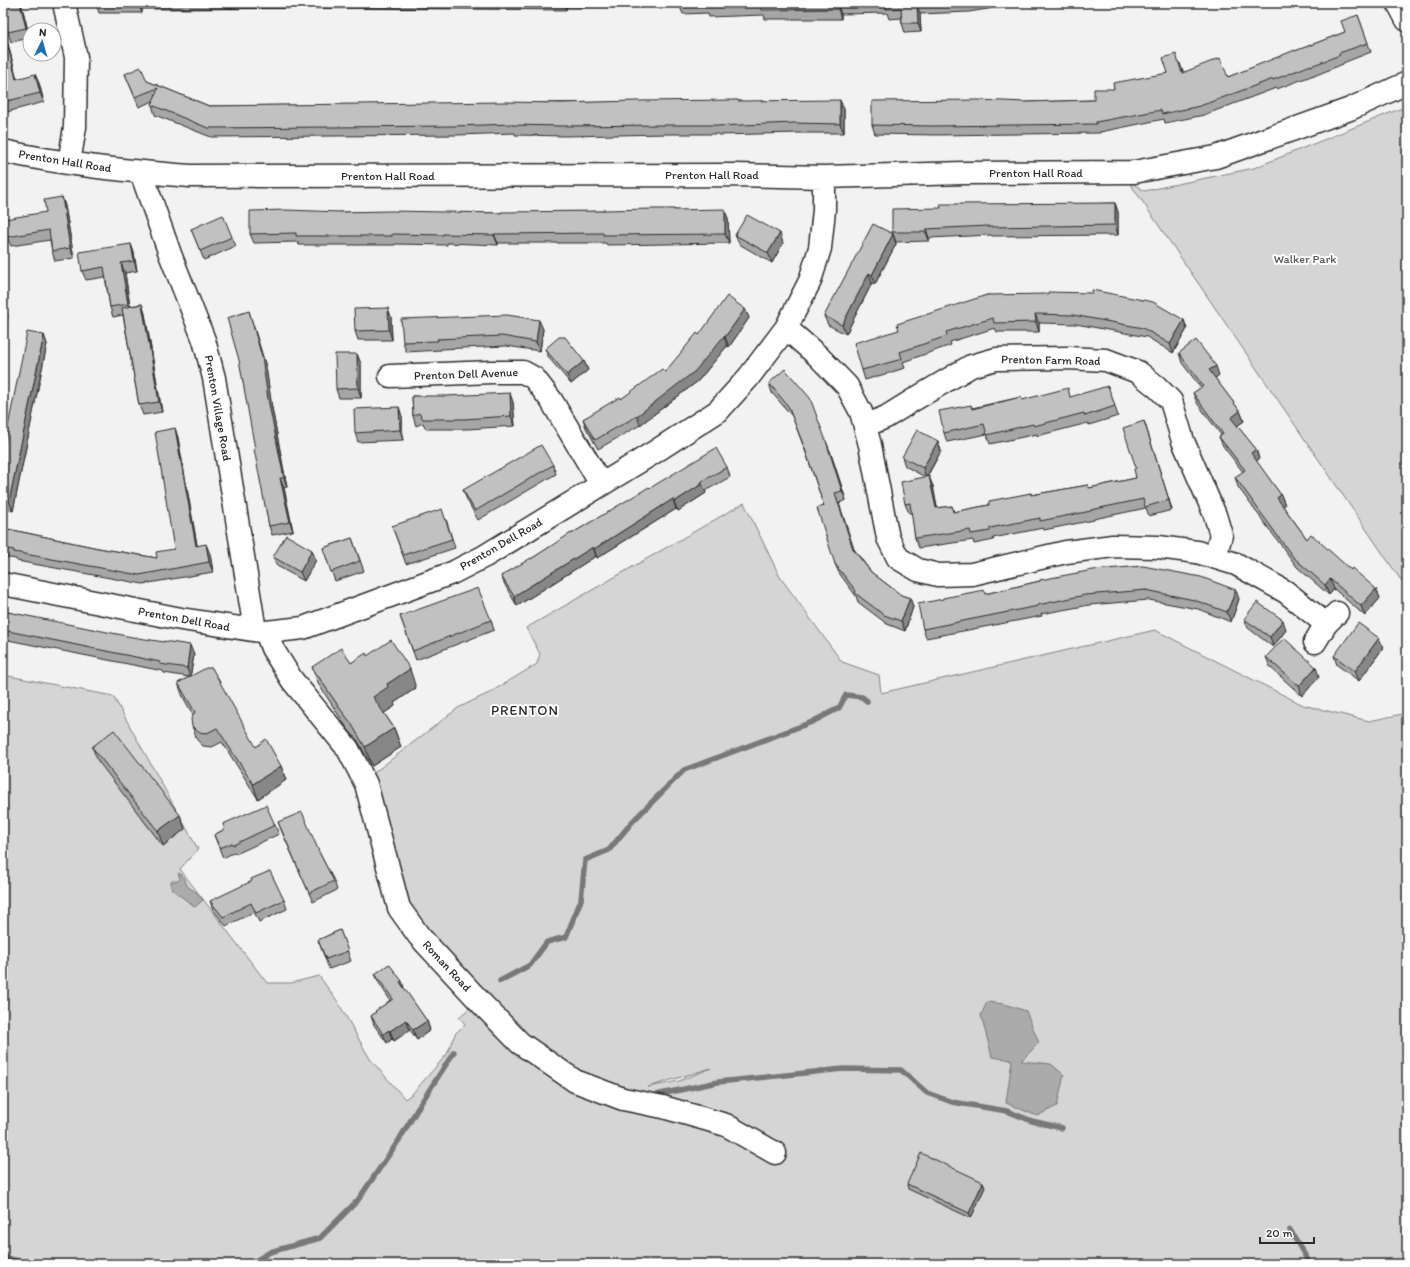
<svg xmlns="http://www.w3.org/2000/svg" width="1410" height="1267" font-family="Itim,sans-serif">
	<rect width="100%" height="100%" fill="#f2f2f2"/>
	<filter id="ink" filterUnits="userSpaceOnUse"><feTurbulence type="fractalNoise" baseFrequency=".025" numOctaves="2"/><feDisplacementMap in="SourceGraphic" scale="8" xChannelSelector="R" yChannelSelector="G"/><feConvolveMatrix kernelMatrix="1 2 1 2 8 2 1 2 1" color-interpolation-filters="sRGB"/></filter>
	<g filter="url(#ink)">
		<path fill="#d5d5d5" stroke="#808080" fill-rule="evenodd" d="M1407,106V589L1127,179L1144,191L1254,168Z
			M744,503L780,577L842,662L879,675L881,693L1155,630L1303,705L1369,721L1407,713V1264H3V675L113,696L198,849L180,869L267,983H291L319,976L338,1002L370,1059L405,1099L413,1093L447,1054L455,1034L465,1024L459,1017L476,1003L501,1028L508,1013H500L405,908L371,775L458,708L489,693L537,664L540,654L526,628ZM711,1068L679,1081L648,1087Z"/>
		<path fill="#ababab" stroke="#787878" d="M178,873L182,875L188,887L196,892L203,900L195,907L174,891L171,888V881H178L180,879Z
			M987,1002L1004,1004L1026,1011L1039,1043L1021,1061L1051,1064L1064,1075L1057,1106L1037,1116L1006,1103L1012,1060L992,1057L981,1015Z"/>
		<g fill="none" stroke-linecap="round" stroke-linejoin="round">
			<path stroke="#787878" stroke-width="5.5" d="M500,981L530,965L547,942L566,937L581,900L585,860L609,850L632,822L684,770L812,722L839,708L846,695L862,697L867,701
				M651,1096L718,1082L843,1069L901,1070L927,1093L952,1102L1007,1111L1032,1121L1062,1128
				M1290,1230L1310,1264
				M3,1257L30,1264
				M250,1264L270,1252L320,1238L358,1200L399,1140L421,1103L454,1052"/>
			<g stroke="#2b2b2b" stroke-width="25">
				<path id="minor" d="M64,3L76,57L75,127L69,163
					M1398,3L1407,20
					M3,151C65,165 127,171 190,176L735,175L824,177L964,173L1134,172L1216,157L1350,109L1407,83
					M141,172L170,254L204,340L214,378L255,630
					M786,328L818,356L847,386L861,412L870,445L888,538L898,558L918,570L938,575L972,574L1066,552L1113,546L1158,547L1197,552L1236,564L1286,592L1326,624
					M390,376L492,372H523L534,378L551,400L601,484
					M865,426L886,417L915,399L971,366L996,359L1068,358L1106,360L1138,372L1157,387L1171,401L1183,441L1215,515L1221,535L1215,557
					M3,584L181,619L266,632L303,628L452,573L485,556L653,453L718,411L748,378L786,328L810,281L820,248L824,210V177
					M266,632L272,648L292,680L348,749L366,784L399,908L419,936L483,1005L520,1043L575,1081L623,1099L663,1107L726,1125L775,1153
					M1315,642L1326,624L1337,613"/>
			</g>
			<use href="#minor" stroke="#fff" stroke-width="22"/>
		</g>
		<path fill="#a6a6a6" stroke="#2b2b2b" d="M21,3L30,38L11,42L8,32Z
			M96,3H1024L969,12L920,14L921,32L905,33L902,23L901,18L889,19L887,13L841,14V19H765L764,15L709,17L708,13L683,14L680,7H566V10L359,8L142,9V13H99Z
			M1358,15L1371,52L1343,63V64L1314,76V75L1277,89L1276,88L1204,115L1165,123L1164,119L1100,132V133L935,135L875,134L872,125L1027,102L1094,100L1114,89L1168,73L1180,63L1183,72L1228,77L1345,32Z
			M3,39L9,48L17,79L39,83L44,102L3,113Z
			M125,74L147,81L209,106L738,101L844,109V133H798L719,135V134H668L565,136L515,135V133L457,135L211,137L155,115L152,105L153,101L139,107Z
			M62,197L65,206L74,258L55,261L52,251L50,240L11,246L7,237L46,212Z
			M1115,203L1118,212V235L992,236L991,235L929,238V241L896,242L892,232L941,208Z
			M675,210L728,219L729,243L607,245L606,243H498V245L447,243V245L395,244V245H299L298,242L254,243L250,234L340,212L501,213Z
			M191,229L232,237L236,246L204,260Z
			M893,234L896,244L875,284L872,283L846,334L828,325L824,316Z
			M735,235L783,243L772,263L739,244Z
			M131,244L134,253L137,271L125,273L130,306L142,304L145,314L162,412L143,415L139,405L123,315L113,317L110,307L105,277L86,280L82,271Z
			M987,295L1184,320L1187,329L1173,353L1147,337L1076,324L1039,323V332H997L995,328L950,342L951,345L903,362L905,368L865,380L862,370L899,330Z
			M388,308L391,317L392,340H358L355,331Z
			M745,309L749,318L729,347L727,346L698,381L640,425L598,449L586,428L583,419L621,399L665,372L699,335Z
			M252,321L266,367L272,408L287,487L284,488L293,531L272,535L269,526L255,449Z
			M543,329L540,351L506,346L441,349V350L406,352L403,342Z
			M44,335L47,344L13,511L3,509V451Z
			M545,349L584,361L588,370L571,384L549,358Z
			M1179,353L1219,375L1215,378L1240,411L1244,421L1237,426L1256,449L1259,459L1256,461L1281,495L1285,505L1283,506L1307,539L1376,589L1380,598L1365,616L1334,589L1329,595L1297,567L1238,487L1235,477L1243,472L1223,446L1219,437L1221,435L1197,403L1193,393L1201,388L1182,363Z
			M357,354L361,364V398H339L336,389Z
			M769,383L830,451L846,500L839,503L854,549L871,572L901,595L910,598L913,607L905,631L887,624L858,602L856,596L839,573L835,564L824,506L806,453L792,416L772,393Z
			M1111,395L1118,416L1089,425L1088,423L1037,436V434L990,444L987,434L947,442L944,433L971,405L972,408L1021,397L1022,400Z
			M412,396L513,402L515,426L467,429H426L423,423L416,426L413,416Z
			M399,407L402,417L403,440L358,442L355,433Z
			M1144,421L1172,510L1149,516L1146,508L1094,519V520L1044,530L1043,528L993,538L994,540L974,544L973,540L919,548L915,538L912,513H909L905,504L925,477L905,466L902,457L938,441L941,451L927,477L933,486L937,508L952,506L954,512L989,505L1031,493V495L1088,485L1089,488L1136,478V468Z
			M175,428L178,438L197,546L210,554L213,572L143,584L17,561L16,559L3,557V528L98,548L157,558L174,549Z
			M553,465L556,474L478,520L467,500L463,490Z
			M727,467L730,477L705,491L706,493L678,511L676,509L597,558L596,556L517,606L505,585L501,576L531,559L571,534L650,488Z
			M446,519L455,548L406,564L392,526Z
			M352,538L364,571L335,581L323,548Z
			M273,557L316,560L304,581L277,566Z
			M1040,580L1239,599L1231,622L1198,609L1149,600L1089,605L1041,614L1042,616L926,638L923,629L985,594L1040,581Z
			M3,611L194,655L190,677L256,747L281,766L286,780L258,799L222,742L212,747L203,746L197,740L192,726L193,715L183,697L178,683L189,677L164,673L163,671L3,639Z
			M400,616L491,620L494,630L416,660Z
			M1244,619L1286,630L1273,647L1248,628Z
			M1379,638L1383,648L1359,681L1337,665L1334,656Z
			M367,656L416,688L394,703L395,706L384,713L394,728L401,747L372,766L358,741L347,728L319,685L312,667L351,663Z
			M1266,657L1319,677L1302,696L1270,667Z
			M92,747L180,815L185,829L163,846L98,761Z
			M278,822L320,854L334,881L337,890L313,902L282,832Z
			M223,824L275,825L279,834L236,854L235,852L223,858L214,835L225,829Z
			M284,900L287,909L259,922L254,912L226,926L213,910L210,901Z
			M340,930L351,961L329,969L318,940Z
			M375,974L404,989L427,1021L430,1030L417,1040L410,1030L394,1041L392,1039L387,1043L374,1025L371,1016L390,1000L379,983Z
			M983,1182L985,1187L971,1218L908,1189L907,1184Z"/>
		<path fill="#878787" stroke="#2b2b2b" d="M20,3H21L30,38L26,28Z
			M138,3H140L142,9V13Z
			M564,3H565L566,7V10Z
			M838,5L841,14V19L838,9Z
			M917,5L920,14L921,32L918,23Z
			M6,38L9,48L19,89L16,79Z
			M35,74L39,83L44,102L40,93Z
			M840,100L844,109V133L840,124Z
			M62,197L65,206L74,258L70,248Z
			M1115,203L1118,212V235L1115,225Z
			M725,209L728,219L729,243L725,234Z
			M926,229L929,238V241L926,232Z
			M780,233L783,243L772,263L768,253Z
			M494,234L498,243V245L494,235Z
			M893,234L896,244L875,284L872,275Z
			M131,244L134,253L137,271L134,261Z
			M121,263L125,273L131,314L128,304Z
			M869,273L872,283L846,334L842,325Z
			M142,304L145,314L162,412L159,402Z
			M4,306L8,316L4,335L3,333V312Z
			M388,308L391,317L392,340L389,330Z
			M745,309L749,318L729,347L725,337Z
			M249,311L252,321L266,367L272,408L287,487L284,478Z
			M1035,314L1039,323V332L1036,322Z
			M539,320L543,329L540,351L536,342Z
			M1184,320L1187,329L1173,353L1170,344Z
			M44,335L47,344L13,511L9,501Z
			M724,336L727,346L698,381L640,425L637,416Z
			M357,354L361,364V398L358,388Z
			M584,361L588,370L571,384L567,375Z
			M1216,366L1219,375L1213,380L1209,370Z
			M510,393L513,402L515,426L511,416Z
			M399,407L402,417L403,440L400,430Z
			M1240,411L1244,421L1234,428L1231,418Z
			M1144,421L1147,431L1172,510L1169,500Z
			M175,428L178,438L199,555L196,546Z
			M826,441L830,451L846,500L842,491Z
			M938,441L941,451L926,478L923,468Z
			M1256,449L1259,459L1254,462L1251,453Z
			M929,476L933,486L939,517L936,508Z
			M280,478L284,488L293,531L290,522Z
			M702,484L706,493L678,511L674,502Z
			M1281,495L1285,505L1281,508L1277,498Z
			M673,499L676,509L597,558L594,549Z
			M206,544L210,554L213,572L209,562Z
			M593,547L596,556L517,606L514,596Z
			M312,550L316,560L304,581L300,572Z
			M1330,579L1334,589L1329,595L1325,585Z
			M1376,589L1380,598L1365,616L1361,606Z
			M1236,590L1239,599L1231,622L1227,612Z
			M910,598L913,607L905,631L901,621Z
			M1283,620L1286,630L1273,647L1270,637Z
			M1379,638L1383,648L1359,681L1355,671Z
			M190,645L194,655L190,678L187,668Z
			M1316,667L1319,677L1302,696L1299,686Z
			M410,669L416,688L394,703L395,706L380,716L373,697L387,684Z
			M394,728L401,747L372,766L365,747Z
			M281,766L286,780L258,799L253,784Z
			M180,815L185,829L163,846L158,831Z
			M402,981L405,991L400,982Z
			M406,1020L410,1030L394,1041L390,1031Z
			M427,1021L430,1030L417,1040L413,1030Z
			M389,1030L392,1039L387,1043L383,1034Z
			M983,1182L985,1187L971,1218L969,1213Z"/>
		<path fill="#c1c1c1" stroke="#2b2b2b" d="M3,3H20L26,28L8,32L3,11Z
			M96,3H138V4Z
			M679,3H949L917,5L918,23H902L901,8L886,9V3L838,5V9L762,10V5L706,7V4L679,5Z
			M1358,15L1368,43L1339,53L1340,55L1311,66V65L1273,80V79L1200,106L1162,114L1161,110L1096,122V124L932,126L872,125V101L978,100L1027,102L1094,100V89H1114L1113,83L1168,73L1163,58L1176,54L1182,73L1220,58L1228,77L1295,50V51L1345,32L1341,21Z
			M6,38L16,79L35,74L40,93L3,102V39Z
			M141,67L147,81L209,106L505,102L561,103L635,101L738,100V101L840,100V124L795,123L716,126V125H665L562,126L512,125V124L454,126L208,128L152,105L158,88L135,97L125,74Z
			M62,197L70,248L52,251L49,230L7,237L5,219L46,212L44,200Z
			M1115,203V225L988,227V226L926,229V232H892V209L941,208L940,204H956Z
			M653,209H674V210L725,209V234L603,235V233L494,234V235L443,234V235L392,234V236H296V233L250,234V211L287,210L340,212L391,211L501,213V212L603,211V210Z
			M223,215L232,237L200,251L191,229Z
			M747,215L780,233L768,253L735,235Z
			M873,224L893,234L872,275L869,273L842,325L824,316Z
			M131,244L134,261L121,263L128,304L110,307L104,267L82,271L79,252Z
			M1092,290L1153,302L1184,320L1170,344L1143,328L1073,315L1035,314L1036,322L994,323L993,318L946,332L947,336L900,352L902,359L862,370L854,343L899,330L897,324L987,295L1048,294V292L1092,293Z
			M727,296L745,309L725,337L724,336L695,371L637,416L595,440L583,419L620,397L621,399L662,369L665,372L697,333L699,335Z
			M142,304L159,402L139,405L122,308Z
			M388,308L389,330L355,331L354,309Z
			M249,311L262,357L268,399L284,478H280L290,522L269,526L254,449H255L239,360L227,318Z
			M507,315L539,320L536,342L502,336L437,339L438,341L403,342L401,319Z
			M27,332L44,335L9,501L3,500V451Z
			M559,337H565L584,361L567,375L545,349Z
			M1196,340L1216,366L1209,370L1240,411L1231,418L1256,449L1251,453L1281,495L1277,498L1307,539L1311,534L1351,570L1352,568L1376,589L1361,606L1330,579L1325,585L1293,557L1235,477L1245,470L1219,437L1223,434L1193,393L1203,386L1179,353Z
			M335,354H357L358,388L336,389Z
			M785,369L810,398L826,441L842,491L835,493L853,549L871,572L901,595L910,598L901,621L884,615L855,593L856,591L835,564L817,508L824,506L805,449L788,406L769,383Z
			M1108,386L1115,406L1085,416L1084,413L1034,426L1033,424L987,435L984,424L944,433L939,411L971,405L972,409L1021,397L1022,400L1068,388L1070,397Z
			M510,393L511,416L464,419H423L419,413L413,416L412,396H446Z
			M399,407L400,430L355,433L354,409Z
			M1144,421L1169,500L1145,507L1143,499L1091,510V511L1040,521V518L990,528V531L971,534L970,530L915,538L910,503L905,504L901,482L929,476L936,508L952,506L953,512L989,505V501L1031,493V495L1088,485L1089,488L1136,478L1134,469L1136,468L1123,428Z
			M175,428L196,546L206,544L209,562L139,575L14,552V550L3,548V528L98,548L157,558L156,552L174,549L155,432Z
			M917,430L938,441L923,468L902,457Z
			M541,445L553,465L475,511L463,490Z
			M716,448L727,467L701,482L702,484L674,502L673,499L594,549L593,547L514,596L501,576L531,558V559L571,533V534L649,487L650,488Z
			M442,509L452,539L403,555L392,526Z
			M286,535L312,550L300,572L273,557Z
			M352,538L360,561L331,572L323,548Z
			M1143,566L1201,577L1236,590L1227,612L1194,600L1146,590L1085,595L1038,605V606L923,629L918,604L943,599V598L984,590L985,594L1040,581V580L1093,570Z
			M478,588L491,620L413,651L400,616Z
			M1257,602L1283,620L1270,637L1244,619Z
			M3,611L132,637L164,642V641L190,645L187,668L160,664V662L3,630Z
			M1358,623L1379,638L1355,671L1334,656Z
			M1284,638L1316,667L1299,686L1266,657Z
			M391,640L410,669L387,684L388,687L373,697L394,728L365,747L351,723L341,710L312,667L341,648L351,663L366,653L367,656Z
			M206,668H212L256,747L266,739L281,766L253,784L217,728L207,733L198,732L192,726L191,719L195,712L178,683Z
			M114,730L180,815L158,831L92,747Z
			M266,805L275,825L233,845L232,843L220,848L214,835L225,829L223,824Z
			M302,812L320,854L334,881L309,893L278,822Z
			M270,871L284,900L256,913L251,903L223,917L210,901L252,881L251,879Z
			M340,930L348,951L326,959L318,940Z
			M389,964L402,981L400,982L427,1021L413,1030L406,1020L390,1031L389,1030L383,1034L371,1016L376,1012L375,1011L393,999L375,974Z
			M921,1153L983,1182L969,1213L907,1184Z"/>
	</g>
	<g text-anchor="middle" dominant-baseline="central" stroke-width="4" stroke-linejoin="round" paint-order="stroke">
		<g font-size="12" fill="#2b2b2b" stroke="#fff">
			<text transform="translate(65 161) rotate(9)">Prenton Hall Road</text>
			<text x="1036" y="173">Prenton Hall Road</text>
			<text x="712" y="175">Prenton Hall Road</text>
			<text x="388" y="176">Prenton Hall Road</text>
			<text transform="translate(1051 360) rotate(1)">Prenton Farm Road</text>
			<text transform="translate(466 374) rotate(-2)">Prenton Dell Avenue</text>
			<text transform="translate(218 408) rotate(80)">Prenton Village Road</text>
			<text transform="translate(501 544) rotate(-30)">Prenton Dell Road</text>
			<text transform="translate(184 619) rotate(10)">Prenton Dell Road</text>
			<text transform="translate(447 966) rotate(47)">Roman Road</text>
		</g>
		<g font-size="12" fill="#565656" stroke="#fff">
			<text x="1305" y="259">Walker Park</text>
		</g>
		<g font-size="14" letter-spacing="1" fill="#2b2b2b" stroke="#fff">
			<text x="525" y="710">PRENTON</text>
		</g>
	</g>
	<rect width="1410" height="1267" fill="none" stroke="#fff" stroke-width="16"/>
	<rect x="8" y="8" width="1394" height="1251" fill="none" stroke="#2b2b2b" stroke-width="1.5" filter="url(#ink)"/>
	<g transform="translate(42 42) rotate(5)"><circle r="19" fill="#ffffff" stroke="#aaaaaa"/>
	<path d="M0-3L7 15L0 10L-7 15Z" fill="#1f6fb2"/>
	<text y="-6" font-size="11" font-weight="bold" text-anchor="middle" fill="#2b2b2b">N</text>
	</g>
	<path d="M1260 1237v6h54v-6" fill="none" stroke="#2b2b2b" stroke-width="2"/>
	<text x="1266" y="1237" font-size="12" fill="#2b2b2b" stroke="#ffffff" stroke-width="3" paint-order="stroke">20 m</text>
</svg>
